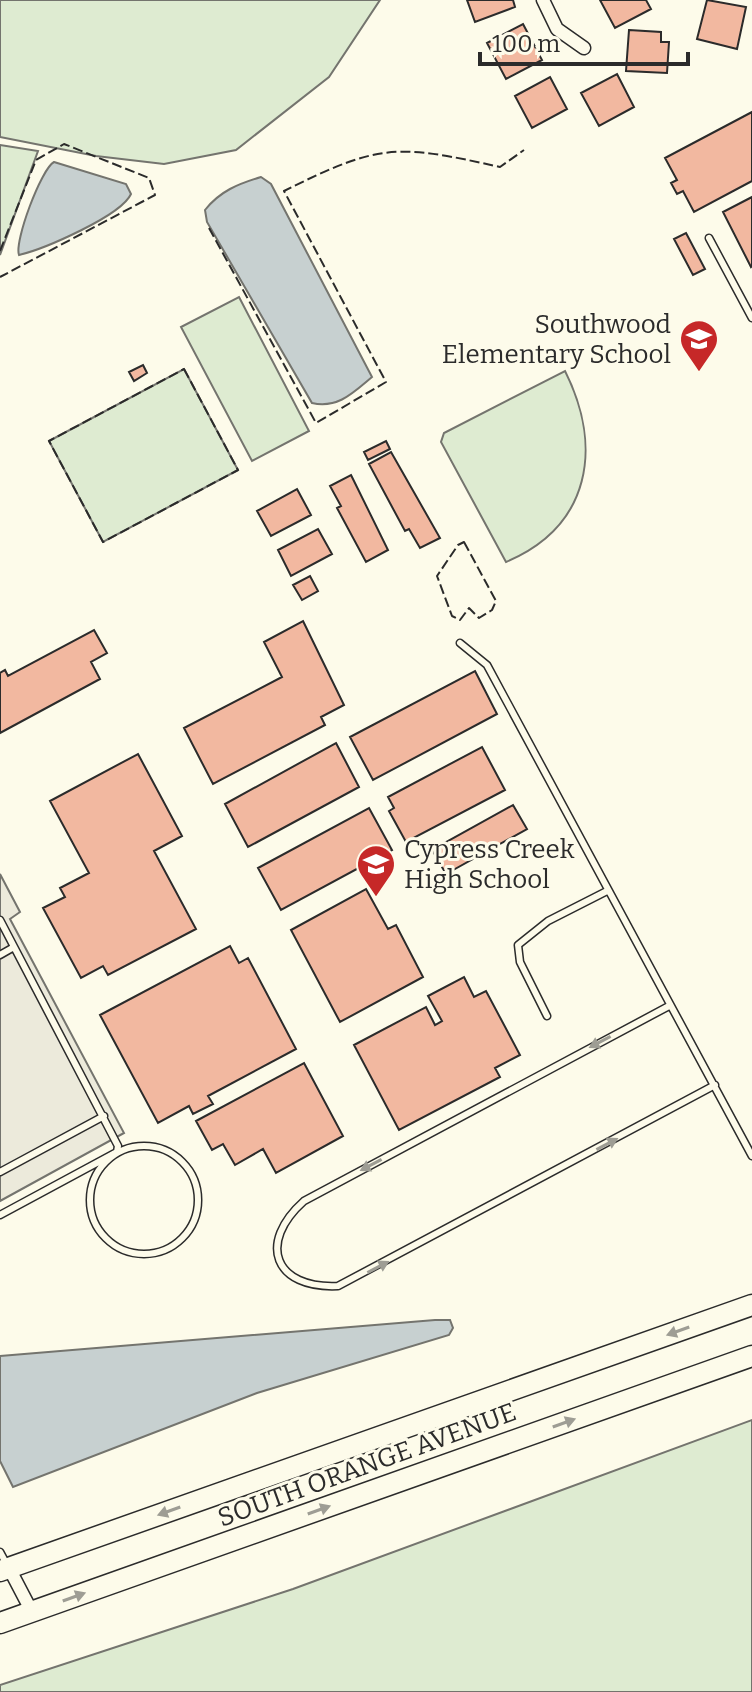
<svg xmlns="http://www.w3.org/2000/svg" width="752" height="1692" font-family="Bitter,serif">
	<rect width="100%" height="100%" fill="#fdfbea"/>
	<path fill="#deebd1" stroke="#74746e" stroke-width="2" d="M0,0H380L329,77L236,150L164,164L96,156L0,137Z
		M0,145L38,151L0,255Z
		M239,297L309,431L252,461L181,327Z
		M184,369L238,470L103,542L49,441Z
		M565,371C603,447 591,526 506,562L441,442L444,433Z
		M752,1420V1692H0V1685L293,1589Z"/>
	<path fill="#eceadb" stroke="#74746e" stroke-width="2" d="M0,874L20,912L10,919L124,1133L0,1201Z"/>
	<path fill="#c7d0d0" stroke="#74746e" stroke-width="2" d="M54,162L126,184L131,194C121,216 44,249 19,255C14,242 41,169 54,162Z
		M261,177L271,184L372,377C354,392 338,409 312,403L207,222L205,210C220,191 238,184 261,177Z
		M435,1320H450L453,1328L449,1335L257,1393L13,1487L0,1461V1356Z"/>
	<path fill="#f2b8a0" stroke="#2b2b2b" stroke-width="2" d="M467,0H513L515,7L475,22Z
		M600,0H646L651,9L615,28Z
		M707,0L746,7L737,49L697,39Z
		M523,24L542,60L506,79L487,43Z
		M629,30L661,32V42H669L667,73L626,71Z
		M617,74L634,107L599,126L581,93Z
		M550,77L567,109L532,128L515,96Z
		M752,112V181L694,212L683,191L677,194L671,183L677,180L665,158Z
		M752,197V266L751,267L723,212Z
		M686,233L705,269L693,275L674,239Z
		M143,365L147,373L134,381L129,372Z
		M386,441L390,449L368,460L364,452Z
		M391,452L440,538L420,548L409,529L405,531L369,464Z
		M351,475L388,550L366,562L337,508L341,506L330,486Z
		M297,489L311,515L271,536L257,511Z
		M318,529L332,554L291,576L278,550Z
		M310,576L318,591L302,600L293,585Z
		M303,621L344,705L321,717L325,725L213,784L184,728L282,677L264,642Z
		M94,630L107,653L91,662L100,679L0,733V673L5,670L8,676Z
		M475,671L497,714L373,780L350,737Z
		M336,743L359,787L248,847L225,804Z
		M482,747L505,790L406,842L389,811L394,808L388,797Z
		M138,754L182,836L154,851L196,929L108,975L103,966L81,978L43,908L65,897L60,888L89,873L50,801Z
		M513,805L527,829L446,874L432,850Z
		M369,808L392,850L281,910L258,868Z
		M366,889L388,929L396,925L423,977L340,1022L291,930Z
		M230,946L239,963L248,958L296,1049L208,1096L213,1104L193,1114L189,1106L158,1123L100,1015Z
		M464,977L474,997L486,991L520,1055L495,1068L500,1077L399,1130L354,1045L426,1007L435,1025L442,1021L428,996Z
		M304,1063L343,1136L276,1173L263,1149L235,1165L223,1144L212,1150L196,1121Z"/>
	<g fill="none" stroke-linecap="round" stroke-linejoin="round">
		<g stroke="#2b2b2b" stroke-width="9">
			<path id="lane" d="M709,238L752,318
				M460,643L487,665L752,1156
				M0,920L118,1146L117,1152L0,1215
				M0,955L14,947
				M669,1006L304,1201C257,1243 274,1289 338,1286L715,1085
				M547,1016L520,962L518,945L548,921L607,891
				M90 1200a54 54 0 1 1 108 0a54 54 0 1 1-108 0Z
				M0,1172L104,1116
				M0,1552L7,1565"/>
		</g>
		<g stroke="#2b2b2b" stroke-width="15">
			<path id="street" d="M543,0L557,29L584,48
				M9,1568L32,1612"/>
		</g>
		<g stroke="#2b2b2b" stroke-width="23">
			<path id="primary" d="M0,1571L752,1305
				M0,1623L752,1356"/>
		</g>
		<use href="#lane" stroke="#fdfbea" stroke-width="6"/>
		<use href="#street" stroke="#fdfbea" stroke-width="12"/>
		<use href="#primary" stroke="#fdfbea" stroke-width="20"/>
		<path stroke="#2b2b2b" stroke-width="2" stroke-dasharray="10 4" stroke-linecap="butt" d="M209,228L316,423L386,382L284,191C380,143 397,144 500,167L524,150
			M0,251L36,160L64,144L149,178L155,195L0,277
			M184,369L238,470L103,542L49,441Z
			M464,542L496,601L492,610L479,618L469,608L460,620L452,616L437,576L458,545Z"/>
	</g>
	<defs><path id="oneway-solid" d="M-6-.8H1V-3.2L6.5 0L1 3.2V.8H-6Z" transform="scale(2)"/></defs>
	<g fill="#9e9d94">
		<use href="#oneway-solid" transform="translate(600 1042) rotate(152)"/>
		<use href="#oneway-solid" transform="translate(607 1144) rotate(-28)"/>
		<use href="#oneway-solid" transform="translate(371 1165) rotate(152)"/>
		<use href="#oneway-solid" transform="translate(378 1267) rotate(-28)"/>
		<use href="#oneway-solid" transform="translate(678 1331) rotate(160)"/>
		<use href="#oneway-solid" transform="translate(564 1423) rotate(-20)"/>
		<use href="#oneway-solid" transform="translate(319 1510) rotate(-20)"/>
		<use href="#oneway-solid" transform="translate(169 1511) rotate(160)"/>
		<use href="#oneway-solid" transform="translate(74 1597) rotate(-20)"/>
	</g>
	<defs>
		<g id="school-pin" transform="scale(2)"><path d="M0 17L-7.5 6A9.5 9.5 0 1 1 7.5 6Z" fill="#c62828" stroke="#fdfbea"/><path d="M0-5L7-2L0 1L-7-2ZM-4 1L0 2.5L4 1V4Q0 6-4 4Z" fill="#fff"/></g>
	</defs>
	<g fill-rule="evenodd">
		<use href="#school-pin" x="699" y="339"/>
		<use href="#school-pin" x="376" y="864"/>
	</g>
	<g text-anchor="middle" dominant-baseline="central" stroke-width="6" stroke-linejoin="round" paint-order="stroke">
		<g font-size="26" fill="#2b2b2b" stroke="#fdfbea" text-anchor="end">
			<text x="671" y="324">Southwood<tspan x="671" dy="30">Elementary School</tspan></text>
			<text x="404" y="849" text-anchor="start">Cypress Creek<tspan x="404" dy="30">High School</tspan></text>
		</g>
		<g font-size="26" fill="#2b2b2b" stroke="#fdfbea">
			<text transform="translate(367 1465) rotate(-20)">SOUTH ORANGE AVENUE</text>
		</g>
	</g>
	<path d="M480 52v12h208v-12" fill="none" stroke="#2b2b2b" stroke-width="4"/>
	<text x="492" y="52" font-size="24" fill="#2b2b2b" stroke="#fdfbea" stroke-width="6" paint-order="stroke">100 m</text>
</svg>
